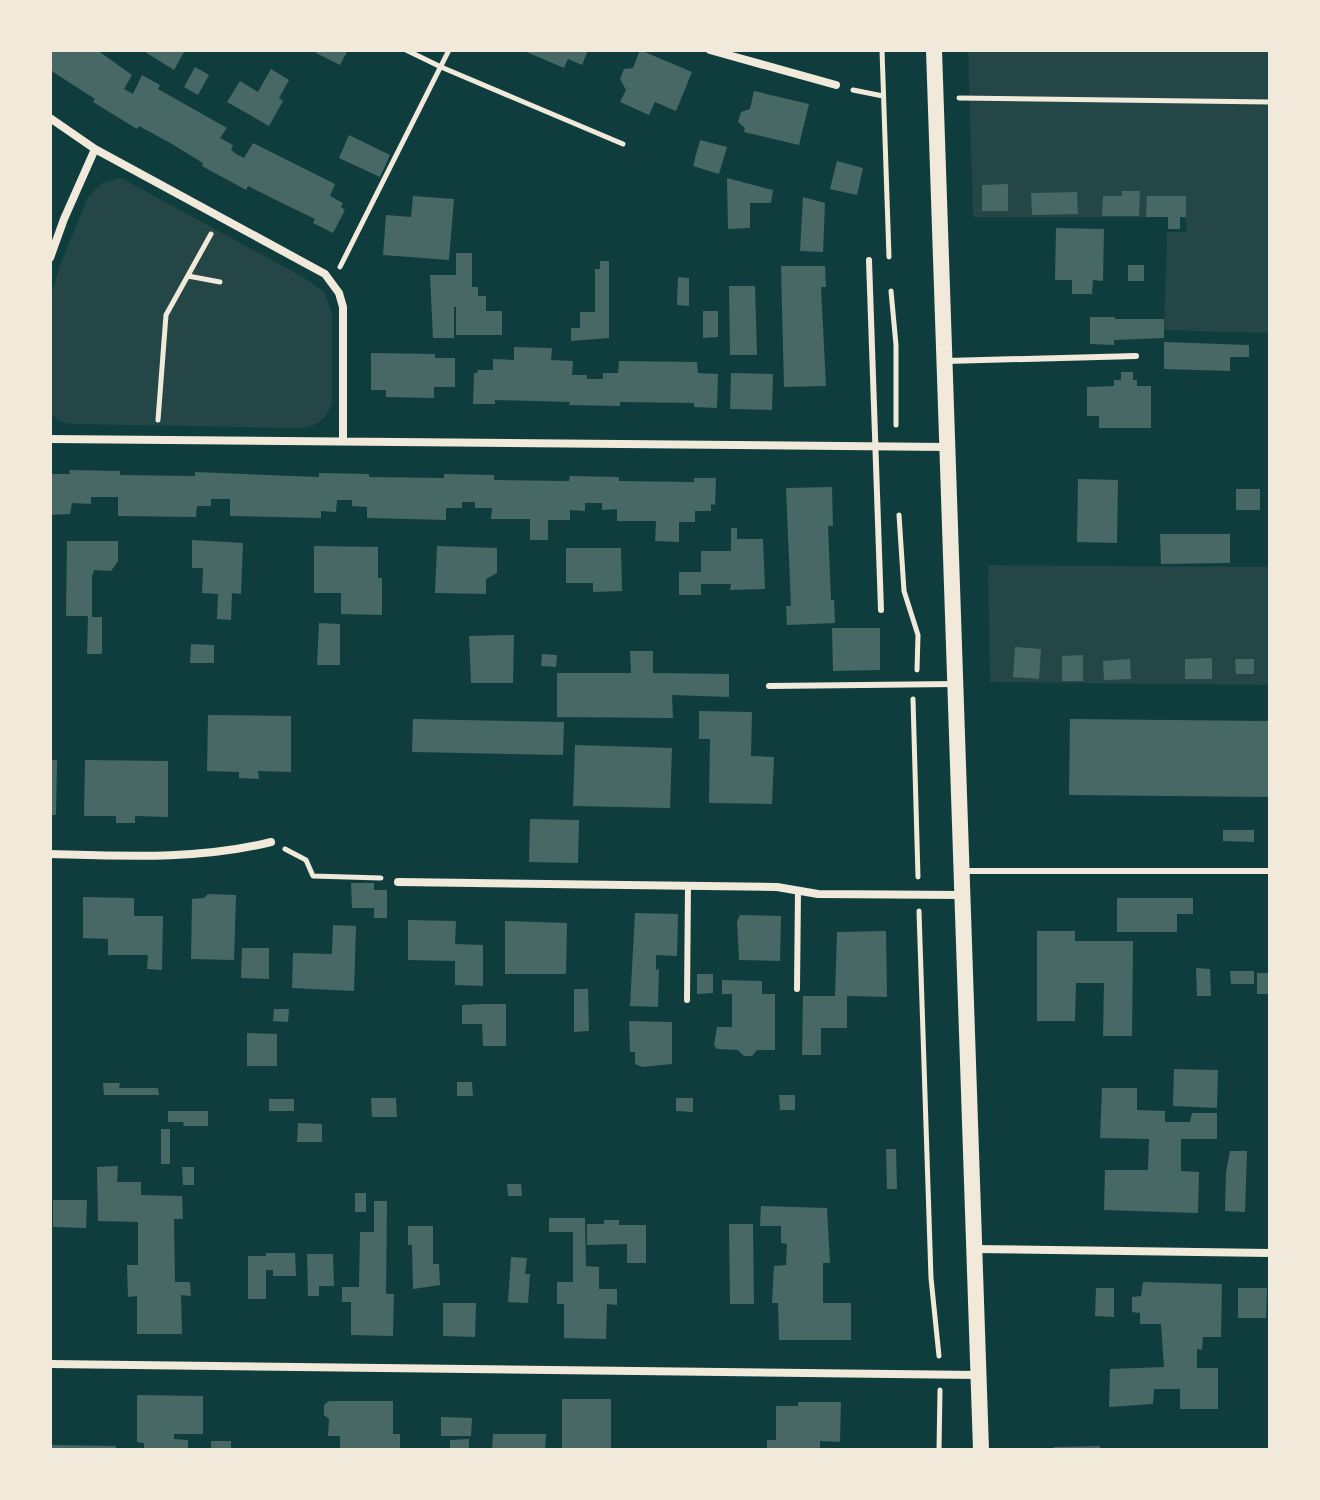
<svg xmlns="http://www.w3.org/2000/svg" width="1320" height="1500" font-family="Signika,sans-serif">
	<rect width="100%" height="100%" fill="#0f3d3e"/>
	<path fill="#244646" d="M968,50H1270V333L1164,330L1167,232H1187L1185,217H973Z
		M121,178L303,277L324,292L332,313V401C328,417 320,425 304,428L72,424L61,422L50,414V300L60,265L88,197L102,183Z
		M988,565L1270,567V685L990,682Z"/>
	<path fill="#486865" d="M50,50H97L132,75L124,89L133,94L142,75L160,85L158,89L227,128L220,138L233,145L231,150L238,155L244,158L253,143L335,184L330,196L343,203L341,207L345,210L333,233L313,223L315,219L284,204L248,186L246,190L202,166L203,163L172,144L139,126L137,129L93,102L95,99L50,70Z
		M142,50H185L174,70Z
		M318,50H348L340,65L316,53Z
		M522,50H588L582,65L568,59L564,68Z
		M640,50L692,72L676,111L655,102L649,115L620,102L626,90L620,79L624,69L633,68Z
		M195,67L209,75L198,95L184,87Z
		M271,69L289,80L279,98L283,101L269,126L227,102L240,81L258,92Z
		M754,91L809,104L799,145L744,132L745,128L738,122L741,112L750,109Z
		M349,135L390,155L380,177L339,158Z
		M700,140L727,147L719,174L693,166Z
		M837,161L863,168L857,195L830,189Z
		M727,178L773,190L771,203H750V228L728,229Z
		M1008,184V211H982V185Z
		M1122,191H1140L1139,216H1102L1103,196H1122Z
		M1077,192L1078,214L1032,215L1031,193Z
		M413,196L454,199L449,260L383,255L386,215L411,217Z
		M1147,196H1186V217H1180V229H1168V217H1146Z
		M803,197L825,203L823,252L800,251Z
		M1056,228L1104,229L1103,281L1093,280L1092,294H1072V280H1055Z
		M456,253H472V287H478V296H486V311H502V335H456V307H454V338H433L430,275H456Z
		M600,261H609V338L571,341V328H580V312H595V269H600Z
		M1128,265H1144V281H1128Z
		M781,266H825L826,287H821L826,386L784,387Z
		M678,277L689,278V306L677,305Z
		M729,286H755L757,355H730Z
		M703,311H718V337L703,338Z
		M1090,317H1115V319H1164V338L1114,340V345L1090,344Z
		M1164,342L1249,345V357H1230V371L1164,369Z
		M514,347L552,348L551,360L573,361L572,375H587V379H603V373H618L619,361L697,362L698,373L718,374L717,408L694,407V403L620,402V406L569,405L570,402L495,400V404H473L474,373H477L478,370H493V359L514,360Z
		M371,353L435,354V358H455V387H434V398L386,397V390H371Z
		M1121,372H1133V380H1137V386H1151V428H1099V416H1087V387L1114,386V380H1121Z
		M731,373L773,374L772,410L730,409Z
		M69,470L120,471V475L195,476V472L319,477V473L369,474V477L444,478V474L494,475V480L569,481L570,476L619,477V481L694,482V478H716L715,505L711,504V511H695V522H679V542L655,541L656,521H617V509L602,510V503H585V511L570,510V520H548V540H530V519H491L492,508H475V502H462V508H446V520L367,518V507L352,506V500H337L336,512L321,511V518L230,516V499H211V506H197L196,517L118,516V497H91V504L72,503L70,514L50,515V474H70Z
		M1078,479L1118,480L1117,543L1077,542Z
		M832,487L833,526H828L831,600H834L835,623L787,625L786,606H791L786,488Z
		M1236,489H1260V510H1236Z
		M731,528H737V539H763L765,589L730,590L731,584H701V595H679V572H701V551H731Z
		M1160,534H1230V563L1161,564Z
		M192,540L243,543L241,594L232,593L231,620L217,619L218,594L202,593L203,568H192Z
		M67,541H118V561L111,571L94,570L92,577V617H102V654H87L88,616H66Z
		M314,546L378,547V578H382V615L341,614V593H314Z
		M437,546L497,548V573L486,579V594L435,593Z
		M566,548H621L622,591L593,592V583H566Z
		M319,623L340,624V665H317Z
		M832,628H880V670L833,671Z
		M514,635L513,683H471L469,636Z
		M191,644L214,645V663H190Z
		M1015,647L1041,649L1039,679L1013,677Z
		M630,651H653V673L729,674V697L672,695L673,718L557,717V673H631Z
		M542,654L557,655L556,667L541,666Z
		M1083,655V681H1062V656Z
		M1212,658V679H1185V659Z
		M1130,659L1131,679L1104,680L1103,661Z
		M1235,659H1254V674H1236Z
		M699,711L752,712L751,756L774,757L772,804L709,803L710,739H699Z
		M208,715L291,716V772L258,771L259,779L239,778V772L207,771Z
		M413,719L564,722L563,755L412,752Z
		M1070,719L1270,721V797L1069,795Z
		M575,745L672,748L670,808L573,806Z
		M50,760H57L56,815H50Z
		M85,760L168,761V817L135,816V823H116V816H84Z
		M530,819L579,820L578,863L529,862Z
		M1223,830H1254V842L1223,841Z
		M351,883H374V890H387V918H374V908H352Z
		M208,894L236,895L234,960L191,959L192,899L204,898Z
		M83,897L134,898V916H163L162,970L147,969L148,955H108V939L83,938Z
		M1117,898H1193V914H1177V932H1117Z
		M635,913L678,914L677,956L656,955V970L659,969L658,1007L630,1006Z
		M740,915L781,916L780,961L739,960L737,922Z
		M408,920L456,921L455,944L483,945V986L455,985V961L408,960Z
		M505,921L567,923L566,974H505Z
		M333,925L356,926L354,991L292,988L293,953L332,954Z
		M886,931L887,997L847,996V1028H821V1055H802L803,996H835L837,932Z
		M1037,931H1075V941H1133L1132,1036H1103L1104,983H1076L1075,1021H1037Z
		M242,948H269V979L241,978Z
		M1196,968L1210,969L1211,996H1197Z
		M1230,971H1254V984H1231Z
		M1257,973H1270V994H1257Z
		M697,974H713V993L697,994Z
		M722,980L762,981V994H775V1050H757L752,1056H744L738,1050L717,1049L714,1045L717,1027H732V994H722Z
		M574,989H588L589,1031L574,1032Z
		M483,1004H506V1046H483L482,1024H462V1005Z
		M274,1009H289L288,1022L273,1021Z
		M629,1021L672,1022V1064L642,1067L635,1064V1052H630Z
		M247,1033L277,1034V1066H247Z
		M1174,1069L1218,1070L1217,1108L1173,1106Z
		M457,1082H472L473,1096H457Z
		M103,1083H120L119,1088H158L159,1095H104Z
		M1102,1088H1137V1110L1165,1111V1122H1190L1192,1113H1217V1139H1181V1171L1199,1172L1198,1213L1104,1210L1105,1170H1148L1149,1139L1100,1138Z
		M779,1095H795V1110H780Z
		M371,1098H396L397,1117H372Z
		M676,1098H693V1112L676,1111Z
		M269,1099H294V1111H269Z
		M168,1111H208V1126H184L183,1122H168Z
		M298,1123L322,1124V1142H297Z
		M161,1129H170V1164H161Z
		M886,1149H896L897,1189H887Z
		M1230,1151H1247L1245,1212L1225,1211L1226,1172Z
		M118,1166L117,1182H141V1195L182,1196L183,1219H174L175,1282H190L191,1296L181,1295L182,1334H137V1296L128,1297L127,1265H138V1222L98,1221L97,1167Z
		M182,1167H194V1185H183Z
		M507,1184H521L522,1196H508Z
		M355,1193H366V1212H355Z
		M53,1200H87L86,1228L53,1227Z
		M374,1201H387L386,1294H394L393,1336L351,1335V1302H342V1287H359L360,1232H374Z
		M761,1206L827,1208L830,1263H823V1303H851V1340H779L778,1303H772L774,1266L786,1265L787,1244L781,1243V1226H760Z
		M549,1218H585L586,1266L599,1267V1289H617V1305L607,1304L606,1339L564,1338V1304H557V1282H573V1232H549Z
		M604,1220H619V1225H646V1263H627V1244L587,1245V1224H604Z
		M729,1224H753L754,1304H730Z
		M408,1226H433V1264H439L440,1285L413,1289L412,1245H408Z
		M266,1253H295L296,1276H273V1270H266V1299H248V1256H266Z
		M307,1254H333L334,1286H319V1296H308Z
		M511,1257L527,1258L525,1274H530L528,1303L508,1302Z
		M1143,1282L1222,1284L1221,1337H1203L1202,1350L1197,1349V1368H1218V1409H1180V1389H1154L1153,1404L1109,1407L1110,1369L1164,1367L1161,1324H1140V1313L1132,1312V1297L1141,1296Z
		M1096,1288H1114V1317L1095,1316Z
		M1238,1288H1267L1266,1318H1238Z
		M443,1303H476L475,1337L443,1336Z
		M137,1395L203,1396V1434H174V1439L188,1440V1450H144V1443L137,1442Z
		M562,1399H611V1450H562Z
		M329,1401H393V1434H400V1450H340V1436H328L329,1419L324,1415V1405Z
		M798,1402H841L840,1442L820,1441V1450H767V1440H776V1406H798Z
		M441,1417L472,1418L471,1436H441Z
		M493,1434H546L545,1450H492Z
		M469,1439V1450H450V1440Z
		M211,1441H231V1450H211Z
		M51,1445L116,1446V1450H51Z
		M1100,1446V1450H1054V1447Z"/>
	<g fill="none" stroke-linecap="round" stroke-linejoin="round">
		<path stroke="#f1e9da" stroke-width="5" d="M406,50L441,67L623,144
			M882,50L889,257
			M853,90L883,96
			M959,98L1270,102
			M340,267L449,50
			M188,276L220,282
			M891,291L896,345V425
			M158,420L166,315L211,234
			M899,515L904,591L918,635L917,670
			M913,699L918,877
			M285,849L306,860L313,876L381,878
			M919,911L931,1278L939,1356
			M939,1450L940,1390"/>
		<path stroke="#f1e9da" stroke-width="6" d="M869,260L881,610
			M947,361L1136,356
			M769,686L955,684
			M962,871H1270
			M797,989L798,891
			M687,1000L688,885"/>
		<path stroke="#f1e9da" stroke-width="8" d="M710,50L836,85
			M50,118L95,149L325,274L339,293L343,307V441
			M50,258L64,219L95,149
			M50,439L947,447
			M50,854C124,856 199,860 271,842
			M398,882L777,887L818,894L962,895
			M974,1249L1270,1253
			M50,1364L978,1375"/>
		<path stroke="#f1e9da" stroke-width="16" d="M934,50L981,1450"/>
	</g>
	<rect width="1320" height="1500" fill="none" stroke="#f1e9da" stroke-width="104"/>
</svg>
